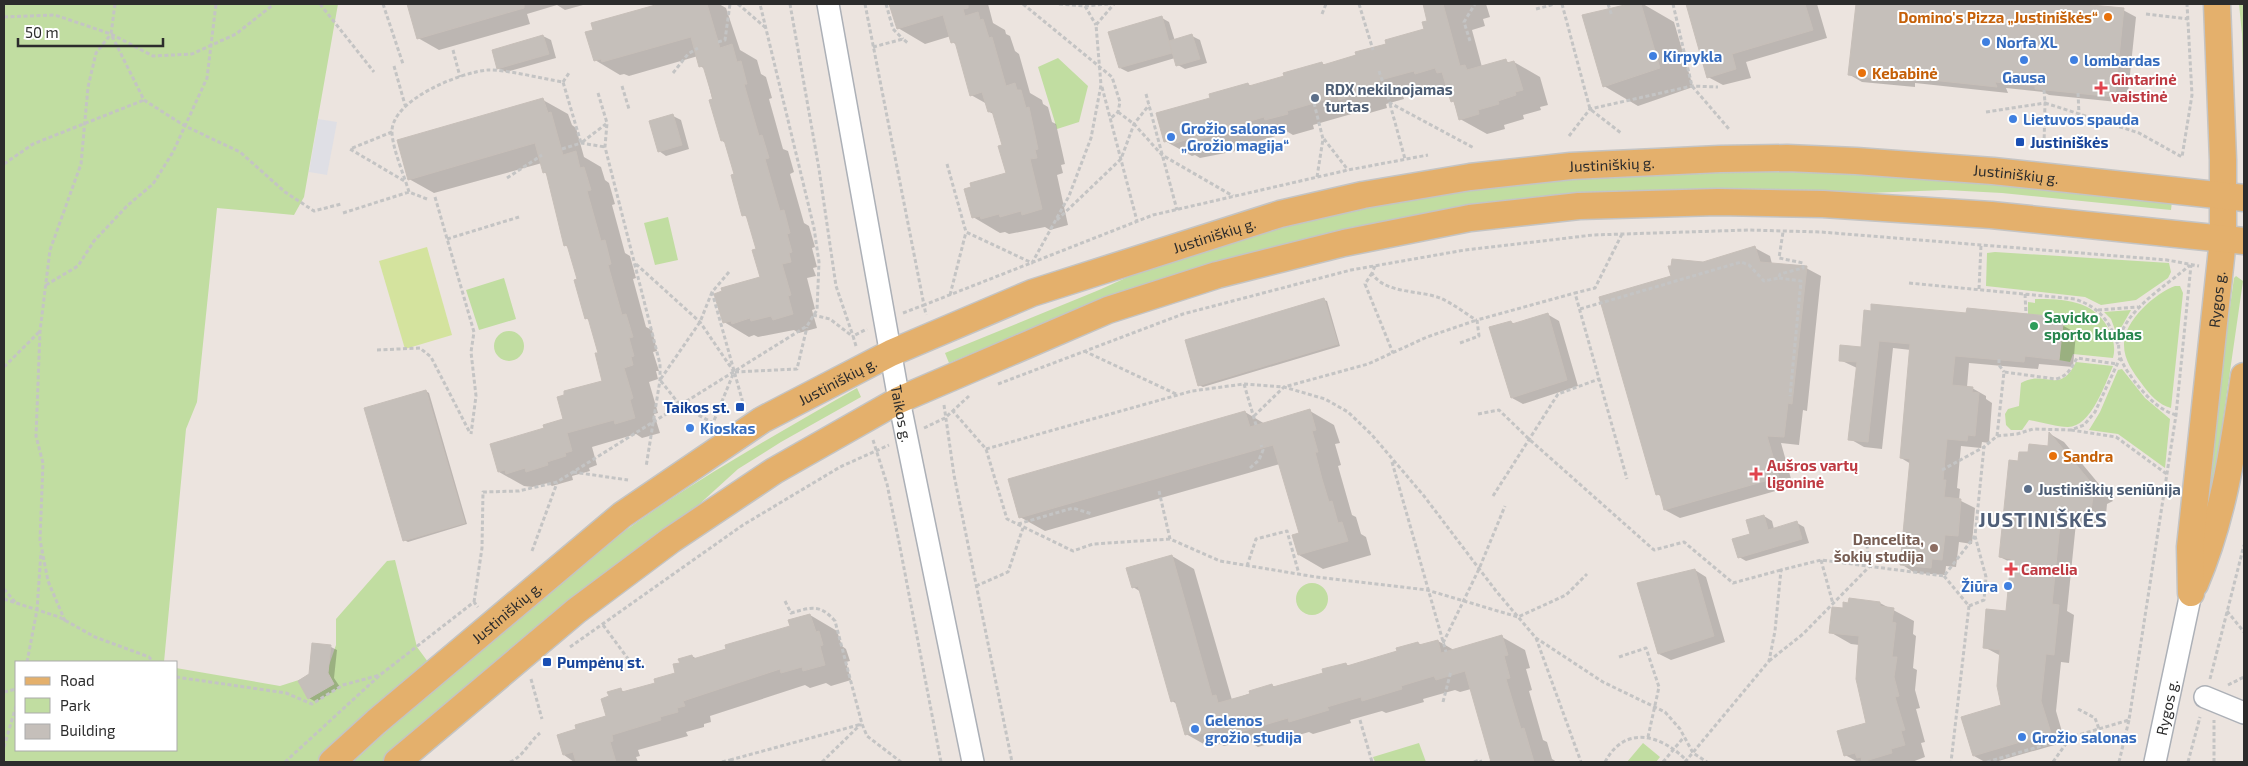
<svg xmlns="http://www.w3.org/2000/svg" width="2248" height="766" font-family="'Exo 2',sans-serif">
	<rect width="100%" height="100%" fill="#ece4df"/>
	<path fill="#dfdfe5" d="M318,119L337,122L327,175L309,172Z"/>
	<path fill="#c1dda1" d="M4,4H338L304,197L294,215L217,208L197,402L186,429L164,662H16V750H176V668L280,686L327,671L336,645V619L387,561L395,560L417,647L428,662L317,762H4Z
		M2239,4H2244V118L2242,34Z
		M1058,58L1088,86L1079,122L1057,129L1038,67Z
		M1753,171L1925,176L2172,201L2171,210L2002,193L1946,190L1867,193L1734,191L1255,253L1157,280L1079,309L949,363L945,353L1099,290L1197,246L1352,207L1459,189L1619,172Z
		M668,217L678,260L655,265L644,223Z
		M1995,252L2169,263L2171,272L2168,278L2136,300L2101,305L2085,297L1986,286L1987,253Z
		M2236,276L2243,281L2204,552L2195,563L2234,278Z
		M504,278L516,319L479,330L466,290Z
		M2175,286H2180L2183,293L2171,408C2159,405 2149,394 2142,384C2133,372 2124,360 2124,345C2123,322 2155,293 2175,286Z
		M2035,299C2063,299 2094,300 2108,328C2113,338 2116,347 2113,358L2073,354L2070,362L2059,360L2062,324L2048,323V316L2028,314V302L2035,303Z
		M2131,310L2117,335L2111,319L2104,312Z
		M494 346a15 15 0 1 1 30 0a15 15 0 1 1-30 0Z
		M2076,362L2113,366C2105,384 2091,427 2068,427C2056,427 2042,422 2029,420L2022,430H2011L2006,425L2005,414L2008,409L2019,406L2021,383C2045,369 2060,396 2076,362Z
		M2122,369L2145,398L2170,419L2165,468L2118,434L2089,430L2100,412L2118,370Z
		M857,388L861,397L781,442L738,469L694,509L386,762H353C453,672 552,578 665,503C727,462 792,425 857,388Z
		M1296 599a16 16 0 1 1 32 0a16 16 0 1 1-32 0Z
		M1419,743L1426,762H1375L1373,757Z
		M1643,743L1660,757L1656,762H1627Z"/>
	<path fill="#d4e39e" d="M427,247L452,335L405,349L379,261Z"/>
	<path fill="#0003" d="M409,4H583V5L565,10L557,5L527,14L530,24L439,50L418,38Z
		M663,4H719L726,8L740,50L757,60L761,74L766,77L772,98L769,99L783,149L788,151L794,172L790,174L804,223L809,226L815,247L812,248L817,267L813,268L816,276L807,278L815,309L812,310L817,328L799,333L794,330L758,337L754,335L749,337L724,322L761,278L757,250L748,218L744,215L736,175L726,143L722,141L705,69L700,66L698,56L629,76L624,74L620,75L595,60L593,24Z
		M890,4H988L993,23L1005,30L1006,34L1010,36L1015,51L1019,54L1030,93L1042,100L1043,104L1048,107L1052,122L1056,124L1065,164L1061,165L1063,173L1057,175L1068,225L1050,230L1045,227L1009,234L1005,232L1000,233L973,217L1007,174L1003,146L994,114L989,112L987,104L971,95L957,45L952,42L951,36L925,44L898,28Z
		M1423,4H1486L1490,17L1483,19L1485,26L1472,30L1482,67L1506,61L1510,63L1514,62L1540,77L1548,105L1540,107L1541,110L1523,115L1524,119L1504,125L1505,129L1487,134L1460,119L1448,87L1443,88L1439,86L1403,96L1404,99L1386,104L1387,108L1366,114L1362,111L1313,125L1314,129L1293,135L1288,132L1240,147L1241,150L1200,158L1195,155L1192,156L1165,141L1211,99L1248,84L1253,87L1322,63L1326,66L1426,30L1429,22Z
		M1634,4H1643L1674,22L1693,87L1638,106L1604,86L1583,16Z
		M1687,4H1817L1827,38L1746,62L1751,78L1723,85L1708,77Z
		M1857,4H2069L2123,10L2136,17L2127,103L2049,95L2043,92L2006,88L2008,93L1915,83V87L1862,82L1850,75Z
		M1162,18L1169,22L1175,41L1192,36L1200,40L1207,63L1185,69L1178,65L1175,58L1128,72L1120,68Z
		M543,36L551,40L556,58L506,72L498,68Z
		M543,100L568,114L572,125L576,128L584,157L601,167L605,180L609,183L615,204L612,205L625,253L630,256L636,278L633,279L646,327L652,330L657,351L653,352L659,371H656L658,379L649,382L658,413L654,414L660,433L642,438L636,434L592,447L597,465L589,468L590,471L572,476L573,480L552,486L548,483L532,487L524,486L499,472L546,429L564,420L604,382L599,354L590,321L586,318L578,280L569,248L565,245L548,175L544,172L542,163L434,193L409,179Z
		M673,116L681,120L689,149L666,156L659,151Z
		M1755,248L1770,256L1772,264L1806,268L1821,276L1807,411L1803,410L1799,445L1781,443L1793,486L1680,518L1665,510L1662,497L1657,494L1673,277L1703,263Z
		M1324,300L1327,301L1340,346L1203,387L1199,385Z
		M1968,310L2048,317L2076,333L2073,367L2039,364L2038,369L1969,363L1967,387L1972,388L1986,396V399L1992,403L1989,443L1982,442L1981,448L1961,446L1957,488L1960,489L1959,500L1975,508L1972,544L1959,542L1956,567L1946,566L1945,575L1915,573L1901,564L1911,464L1901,458L1911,350L1893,348L1882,449L1864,447L1850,439L1857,368L1840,360L1862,348L1865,312L1967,315Z
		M1547,314L1559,321L1578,386L1523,404L1512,398L1511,322L1515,324Z
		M426,391L429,393L467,524L408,542L404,540Z
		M1310,411L1334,425L1340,443L1335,444L1341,465L1338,466L1352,515L1356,517L1361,534L1366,537L1371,555L1323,569L1299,555L1300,534L1280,464L1045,531L1020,517L1245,412L1265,424Z
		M2050,434L2064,442L2113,501L2107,504L2105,526L2076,523L2067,611L2074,615L2069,663L2061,662L2056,711L2065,742L1995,762H1985L1974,756L2002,706L2001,656L1984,647L2007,612L2012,563L2000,557L2019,462L2029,454L2049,447Z
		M1764,516L1772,521L1774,529L1797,523L1804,527L1809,543L1746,561L1739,557Z
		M1172,556L1194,569L1232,700L1272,685L1276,688L1325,674L1345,664L1350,666L1398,652L1418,643L1422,645L1438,641L1454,650L1502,637L1525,650L1530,668L1526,669L1532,690L1529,691L1543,740L1547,742L1552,759L1557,762H1486L1492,760L1471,689L1460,692L1455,690L1423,699L1424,702L1386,713L1382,711L1350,720L1351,723L1313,734L1309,732L1258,747L1247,740L1224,746L1220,744L1209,747L1186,734L1177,704L1172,701L1141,592L1133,587Z
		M1695,570L1706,577L1725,642L1671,660L1659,654L1639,584Z
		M1880,603L1914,621L1913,634L1916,636L1913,668L1917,670L1915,690L1920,708L1916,709L1925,742L1921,743L1925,757L1912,762H1858L1845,755L1868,724L1859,645L1851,644L1830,632L1844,609Z
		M810,615L837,631L842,646L846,649L850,661L846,662L851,680L831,686L826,683L810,688L805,685L710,716L711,722L704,724V727L686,732L688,736L638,750L640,756L636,757L638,762H574L564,755L577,730L608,717L621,690L626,693L657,684L677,674L681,663L692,656L697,659L792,627Z
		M331,647L337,650L334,678L340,687L316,702L309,698L310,675Z"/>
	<path fill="#c5bfba" stroke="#c7bfb9" d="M407,4H524V8L417,39Z
		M659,4H707L720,48L732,44L737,62L741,61L747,84H744L759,136L762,135L769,158L765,159L780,211L784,210L790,233L787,234L792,252L789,253L791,262L782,264L791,295L788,296L793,314L773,320L771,316L751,321L750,318L732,324L731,321L723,323L714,294L722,291L721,288L760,277L752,250L756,249L746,215L742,216L731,175L734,174L724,140L721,141L709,100L713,99L703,66L699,67L691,37L602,62L601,59L594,61L585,32L593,30L591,23Z
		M889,4H968V8L963,9L965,16L978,12L980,20L983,19L989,38L992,37L1006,86L1015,83L1017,90H1021L1026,108L1029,107L1038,149L1035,150L1037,158L1030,159L1042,209L1022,215L1021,211L1000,217L999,214L981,219L980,216L972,218L964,189L971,187L970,183L1006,173L998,146L1002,145L992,111L988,112L982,92L970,96L955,42L951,43L943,15L897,29Z
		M1423,4H1443L1460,66L1465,65L1467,70L1506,59L1507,63L1514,61L1523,90L1515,92L1516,95L1498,101L1499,104L1478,110L1479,114L1459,120L1454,101L1451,102L1442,72L1437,73L1435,68L1415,74L1414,71L1377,81L1378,84L1361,90V93L1339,100L1338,96L1287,111L1288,114L1265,120L1264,117L1214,132L1215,135L1192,141L1191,138L1173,144L1172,140L1164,142L1156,113L1210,98L1209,94L1248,83L1249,86L1284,76L1283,73L1322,62L1323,65L1356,55L1355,52L1386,44L1385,40L1424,29L1422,22L1427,21Z
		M1629,4H1641L1660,68L1603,87L1582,15Z
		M1686,4H1805L1813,30L1732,54L1736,69L1707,78Z
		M1856,4H2080L2124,8L2115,97L2035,89V86L1995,82L1997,87L1903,77V81L1848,75Z
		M1162,16L1172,53L1119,68L1108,32Z
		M1192,34L1200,59L1176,66L1169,41Z
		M543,35L549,54L497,69L492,50Z
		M543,98L548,113L551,112L563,155L576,151L580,168L584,167L591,190L587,191L601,241L605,240L611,264L608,265L622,315L626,314L633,337L629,338L634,356L631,357L633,365L624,368L633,398L630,400L635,418L615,424L614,420L567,433L572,451L565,453L566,456L547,462L548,465L526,472L525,468L506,474L505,470L498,472L490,444L544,428L543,425L563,419L557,397L564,395V391L602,381L595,353H598L588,318L585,319L574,280L577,279L567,245L564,246L546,172L543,173L535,143L408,180L397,140Z
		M673,114L682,145L658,152L649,121Z
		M1755,246L1760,262L1807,266L1792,404L1788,403L1784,437L1767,436L1779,477L1664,510L1660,494L1656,495L1599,297L1671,276L1668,266H1671L1672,259L1703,262Z
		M1324,298L1338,344L1198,386L1185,340Z
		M1871,304L1966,313L1967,308L2048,316V323L2063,324L2059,360L2025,356L2024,362L1955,356L1952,385L1973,387L1972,392L1979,393L1975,436L1968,435L1967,441L1947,439L1943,480H1946L1944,497L1961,499L1958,536L1945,535L1942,560L1932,559L1931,568L1900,565L1910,459L1900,458L1910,344L1879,341L1868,442L1848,440L1857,362L1839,361L1840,345L1861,347L1864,310L1871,311Z
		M1548,313L1567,380L1511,398L1489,327L1511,321L1512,324Z
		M426,390L465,523L403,541L364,408Z
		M1310,409L1316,430L1312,431L1318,452H1315L1322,479L1329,502L1332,501L1338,523L1342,522L1348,541L1298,555L1292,535L1299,533L1273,445L1019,518L1008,479L1245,411L1250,427Z
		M2049,432L2099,492L2093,496L2090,518L2061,515L2052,604L2059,605L2054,655L2046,654L2041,701L2051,733L1973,756L1961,717L2001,705L1997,686L2000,650L1983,648L1986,609L2006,611L2011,559L1999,557L2009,460L2018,461L2019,452H2028L2029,444L2048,446Z
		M1764,515L1768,530L1797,521L1802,539L1738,558L1732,539L1750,534L1746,520Z
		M1172,555L1212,696L1216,695L1218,703L1250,694L1249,691L1272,684L1273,687L1323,673L1322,669L1346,663L1347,666L1397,651L1396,648L1418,642L1419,645L1438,640L1441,653L1502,635L1508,655L1504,656L1510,678L1506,679L1521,729L1524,728L1534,762H1491L1465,671L1436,680L1434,676L1401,686L1402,689L1362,701L1361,697L1327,707L1329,710L1289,722L1288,718L1234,734L1231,725L1200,734L1199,731L1185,735L1175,700L1171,702L1138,586L1132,588L1126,568Z
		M1695,569L1714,636L1658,654L1637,583Z
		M1849,598L1880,602V606L1894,608L1892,622L1896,623L1892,657H1897L1894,677L1899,696L1895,697L1905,730L1901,731L1905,745L1891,749L1892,753L1862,762L1861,757L1857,758L1855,753L1844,756L1837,731L1866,723L1856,679L1859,636L1829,633L1832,607L1843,608V602L1848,603Z
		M810,614L816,632L819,631L823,645L820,646L825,665L803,671L802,667L781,673L780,669L683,701L685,706L677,708L678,712L660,717L661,720L612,735L613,741L610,742L616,762H576L573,752L563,755L557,735L576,729L575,725L606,716L601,699L609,696L607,692L621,688L622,692L655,683L654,679L675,673L673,664L680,663L678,659L692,655L693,659L726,649L725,645L790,626L788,620Z
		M312,643L331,645L328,673L334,684L308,699L298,681L309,674Z"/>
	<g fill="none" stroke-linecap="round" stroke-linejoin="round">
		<g stroke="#acb0b7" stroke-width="24">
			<g id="minor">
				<path id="s1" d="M828,4L899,400L973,762"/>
				<path d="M2205,697L2244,713"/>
				<path id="s2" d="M2155,762L2191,593"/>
			</g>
		</g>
		<g stroke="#c4c4c4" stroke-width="29">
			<g id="major">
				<path d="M2195,584C2224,516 2233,449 2244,376"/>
				<path id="s3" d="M2191,593L2190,547L2223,239V160L2217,4"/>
				<path id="s4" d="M332,762L376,722L622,515L762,420L891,353L1032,293L1280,214L1363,195L1470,177L1571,166L1720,159L1787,158L1856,161L1993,171L2244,198"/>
				<path d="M397,762L576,611L671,540L774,471L899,400L1108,310L1217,275L1344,243L1470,218L1579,206L1718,202L1823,204L1991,215L2244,241"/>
			</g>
		</g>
		<path stroke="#c4c4c4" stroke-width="3" stroke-dasharray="4 2.5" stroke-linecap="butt" d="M115,4L111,34L144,100L185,126L240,152L285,192L314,211L341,204
			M320,4L374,72
			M383,4L403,64
			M738,4L766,28
			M790,4L819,169L836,286L853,336
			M865,4L924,305L1153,215L1348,170L1428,155
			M886,4L893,29L903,39
			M1023,4L1112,77L1120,102L1118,112L1111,118
			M1059,4L1085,6L1108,4
			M1359,4L1373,50
			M1562,4L1590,109L1621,133
			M1608,4L1612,16
			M1673,4L1692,86L1729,129
			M1085,6L1096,25
			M1536,9L1555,4
			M1322,14L1326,4
			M2146,14L2188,19
			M4,17L55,15L111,34L153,56L192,54L236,34L274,4
			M1470,41L1464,22L1475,4
			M718,42L725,40L730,4
			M873,47L903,39L909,44
			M453,50L460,77
			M394,66L405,105
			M1379,71L1390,103L1474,148
			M673,73L688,54L698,48
			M563,82L569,73
			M622,86L629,109
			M1102,87L1137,221
			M2044,90L2045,103L2139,133L2182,157L2192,95L2187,4
			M598,93L607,123L605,147L660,364V380L646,467
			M2078,93L2079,114
			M1146,94L1177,210
			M1314,103L1323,139L1317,177
			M1390,104L1405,159
			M1118,112L1134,124L1162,155L1233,196
			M1986,112L2045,103L2044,145
			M392,132L350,149L406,182
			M1569,136L1590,109L1692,86L1718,87
			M1324,139L1348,170
			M562,149L581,143L605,147
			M4,164L33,144L144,100
			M947,164L966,232L1032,263L1069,196L1091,138L1101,85L1096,25L1114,4
			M507,178L542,155
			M435,197L474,332L471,352L476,396L471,434
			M427,199L409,192C404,175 393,150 392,133C390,100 461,72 488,70C504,69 544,79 563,82L581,143L606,124
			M343,213L409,192
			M1057,220L1121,159L1134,124L1149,105
			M1622,234L1595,288L1575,293L1627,479
			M447,239L519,217
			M636,264L700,322L734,372
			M1375,266L1372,273C1384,294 1420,290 1440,298C1452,303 1465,313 1476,320
			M729,272L712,292L743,403
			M1372,273L1365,284L1393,353
			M1779,278L1801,281L1790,396
			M1909,283L2075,299C2101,308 2110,322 2119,348
			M46,285L78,266L94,241L128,205L153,184L173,152L207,78L216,4
			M1979,289L1981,245
			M712,292L700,322L660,380L680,405L713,423L734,372
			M2025,294L2026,314
			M950,295L966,232
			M1580,309L1741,262L1749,265L1764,281L1779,278L1780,274L1803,268V263L1779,258L1783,232
			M2098,310L2138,307
			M903,313L924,305L926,315
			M813,315L830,319L852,336
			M1460,343L1479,336L1477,320L1575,293
			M856,346L853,336L867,329
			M377,350L420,348L431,357L470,433
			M1084,351L1176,394
			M1999,359V365L2004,372
			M4,367L40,331
			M735,372L797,369L807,327
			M998,384L1183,314L1351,270L1465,250L1593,235L1748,230L1821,232L2167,260L2199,266
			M1244,384L1256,425
			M944,405L954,475L1012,762
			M952,410L986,449L1007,519L1073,551L1093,544L1170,539
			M1478,414L1499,410L1530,440L1654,550L1684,542L1733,583L1781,570
			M2176,415C2159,410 2146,396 2135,382C2130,375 2124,367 2121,359C2106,320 2167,286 2190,265
			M1254,416L1284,387L1368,364L1427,337L1477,320
			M924,428L945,418L969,396
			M2071,430L2116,437L2168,475
			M1997,436L2004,372L2056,379C2068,376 2071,368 2077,358L2117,364
			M873,440L887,484L899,542L941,762
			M986,449L1192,391L1244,384L1284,387L1325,399L1348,412L1372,435L1424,496L1496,591L1536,638L1603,682L1665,712L1680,729L1693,753L1707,762
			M1392,462L1446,652
			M1250,468L1259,460L1263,450L1261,445
			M1942,470L1984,447L1997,436L2017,434L2033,429L2071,430L2084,425L2095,412L2120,358
			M573,472L628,480
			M1159,491L1170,539L1220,561L1316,577L1427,590L1518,617L1566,595L1587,574
			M1493,496L1558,394L1599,379
			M1018,524L1073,508L1092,514
			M532,551L557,483
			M1821,560L1833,604
			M1247,566L1256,539L1287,531L1299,574
			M1944,576L1969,606L1951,762
			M976,586L1008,572L1023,528
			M4,589L15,602
			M4,599L59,617L95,637L149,657L153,662
			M785,601L791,613C812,607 820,604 835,621L862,724L867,736L901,762
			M474,602L482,548L483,492L519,491L557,482L807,326L817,310L819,262L814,228L760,4
			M1969,606L1984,600L1986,577L1975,536
			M2227,611L2244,632
			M65,621L48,581L40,540L43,463L36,436L40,331L50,250L81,164L88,87L96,53L111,34
			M603,625L629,660
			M1536,638L1581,762
			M1443,643L1479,569L1505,506
			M570,647L743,525L840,467L889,445
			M1619,657L1646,648L1659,687L1648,737
			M1769,661L1803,634L1869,567L1867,545
			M27,662L37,610L41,552
			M176,677L286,693L312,704L343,685L380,675
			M531,679L542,719
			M2210,679L2244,545
			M2228,685L2244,677
			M4,692L16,689
			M1443,702L1451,671
			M2078,709L2095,718L2099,729
			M1360,720L1372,762
			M4,747L16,706
			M730,760L862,724
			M285,762L380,675L474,602L478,607
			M510,762C524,756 528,743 540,733
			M722,762L730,760L731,762
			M822,762L861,724
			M1474,762L1480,760L1481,762
			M1605,762C1625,724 1662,735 1687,761
			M1663,762L1684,737
			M1685,762L1769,661L1775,631L1781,570L1821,560L1944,576L1975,536L1984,447
			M1987,762L2129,720L2176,415L2191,265
			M2053,762L2070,738
			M2119,762L2129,720
			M2188,762L2200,717
			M2214,762V720"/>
		<use href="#minor" stroke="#fff" stroke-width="21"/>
		<use href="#major" stroke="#e4b06c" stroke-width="26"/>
	</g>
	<g fill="#e8710a" stroke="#fff" stroke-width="2">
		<circle cx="2108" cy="17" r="5"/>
		<circle cx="1862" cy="73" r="5"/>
		<circle cx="2053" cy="456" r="5"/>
	</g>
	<g fill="#3f7fe0" stroke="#fff" stroke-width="2">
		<circle cx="1986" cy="42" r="5"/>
		<circle cx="1653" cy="56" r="5"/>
		<circle cx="2024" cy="60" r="5"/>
		<circle cx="2074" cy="60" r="5"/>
		<circle cx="2013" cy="119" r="5"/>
		<circle cx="1171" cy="137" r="5"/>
		<circle cx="690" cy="428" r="5"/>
		<circle cx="2008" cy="586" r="5"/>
		<circle cx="1195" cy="729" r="5"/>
		<circle cx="2022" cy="737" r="5"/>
	</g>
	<g fill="#e0444e" stroke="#fff" stroke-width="2">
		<path d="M2098.5 80.5h5v5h5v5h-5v5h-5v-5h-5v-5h5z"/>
		<path d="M1753.5 466.5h5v5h5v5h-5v5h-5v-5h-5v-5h5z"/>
		<path d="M2008.5 561.5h5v5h5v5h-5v5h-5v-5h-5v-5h5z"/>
	</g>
	<g fill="#5c6f8a" stroke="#fff" stroke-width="2">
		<circle cx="1315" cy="98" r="5"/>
		<circle cx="2028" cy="489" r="5"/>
	</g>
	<g fill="#1a4fb4" stroke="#fff" stroke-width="2">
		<rect x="2015" y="137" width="10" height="10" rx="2.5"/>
		<rect x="735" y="402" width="10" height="10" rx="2.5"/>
		<rect x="542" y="657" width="10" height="10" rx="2.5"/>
	</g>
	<circle fill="#2e9e5b" stroke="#fff" stroke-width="2" cx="2034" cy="326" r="5"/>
	<circle fill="#8d6e63" stroke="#fff" stroke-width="2" cx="1934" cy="548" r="5"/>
	<g text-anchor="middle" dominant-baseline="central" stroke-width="4" stroke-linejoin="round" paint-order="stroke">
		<g font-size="15" font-weight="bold" fill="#c56008" stroke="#fff" text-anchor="start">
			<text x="2098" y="17" text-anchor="end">Domino's Pizza „Justiniškės“</text>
			<text x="1872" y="73">Kebabinė</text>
			<text x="2063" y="456">Sandra</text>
		</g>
		<g font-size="15" font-weight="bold" fill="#366cbe" stroke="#fff" text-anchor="start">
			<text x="1996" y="42">Norfa XL</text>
			<text x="1663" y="56">Kirpykla</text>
			<text x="2084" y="60">lombardas</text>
			<text x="2024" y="77" text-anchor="middle">Gausa</text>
			<text x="2023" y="119">Lietuvos spauda</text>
			<text x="1181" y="128">Grožio salonas<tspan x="1181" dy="17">„Grožio magija“</tspan></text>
			<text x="700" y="428">Kioskas</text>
			<text x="1998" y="586" text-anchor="end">Žiūra</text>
			<text x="1205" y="720">Gelenos<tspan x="1205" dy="17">grožio studija</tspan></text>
			<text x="2032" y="737">Grožio salonas</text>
		</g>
		<g font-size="15" font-weight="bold" fill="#be3a42" stroke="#fff" text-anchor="start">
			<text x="2111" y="79">Gintarinė<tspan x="2111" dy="17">vaistinė</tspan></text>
			<text x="1767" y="465">Aušros vartų<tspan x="1767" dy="17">ligoninė</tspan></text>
			<text x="2021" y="569">Camelia</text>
		</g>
		<g font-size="15" font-weight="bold" fill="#4e5e75" stroke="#fff" text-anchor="start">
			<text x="1325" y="89">RDX nekilnojamas<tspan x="1325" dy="17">turtas</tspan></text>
			<text x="2038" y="489">Justiniškių seniūnija</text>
		</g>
		<g font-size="15" font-weight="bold" fill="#164399" stroke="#fff" text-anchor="start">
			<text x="2030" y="142">Justiniškės</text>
			<text x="730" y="407" text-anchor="end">Taikos st.</text>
			<text x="557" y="662">Pumpėnų st.</text>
		</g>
		<g font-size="15" fill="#2c2c2c" stroke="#fff">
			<text stroke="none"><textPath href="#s4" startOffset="1445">Justiniškių g.</textPath></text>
			<text stroke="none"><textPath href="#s4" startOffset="1850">Justiniškių g.</textPath></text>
			<text stroke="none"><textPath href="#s4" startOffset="1040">Justiniškių g.</textPath></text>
			<text stroke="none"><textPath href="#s3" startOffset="295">Rygos g.</textPath></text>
			<text stroke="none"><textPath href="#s4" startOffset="635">Justiniškių g.</textPath></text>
			<text stroke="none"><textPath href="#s1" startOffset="416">Taikos g.</textPath></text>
			<text stroke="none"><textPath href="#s4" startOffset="230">Justiniškių g.</textPath></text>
			<text stroke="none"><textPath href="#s2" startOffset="56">Rygos g.</textPath></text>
		</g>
		<g font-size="15" font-weight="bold" fill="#27864d" stroke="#fff" text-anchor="start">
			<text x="2044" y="317">Savicko<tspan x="2044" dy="17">sporto klubas</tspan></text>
		</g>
		<g font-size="15" font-weight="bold" fill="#785e54" stroke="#fff" text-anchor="end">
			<text x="1924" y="539">Dancelita,<tspan x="1924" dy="17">šokių studija</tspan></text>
		</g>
		<g font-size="20" font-weight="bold" letter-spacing="1" fill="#505f78" stroke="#fff">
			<text x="2043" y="519">JUSTINIŠKĖS</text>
		</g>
	</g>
	<rect width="2248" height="766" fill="none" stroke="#2c2c2c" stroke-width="10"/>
	<rect x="15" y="661" width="162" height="90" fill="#ffffff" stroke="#ababab"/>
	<rect x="25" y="677" width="25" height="8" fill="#e4b06c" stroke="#ababab"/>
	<text x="60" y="686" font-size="15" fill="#2c2c2c">Road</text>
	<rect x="25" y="698" width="25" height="15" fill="#c1dda1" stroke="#ababab"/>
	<text x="60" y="711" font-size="15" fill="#2c2c2c">Park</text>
	<rect x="25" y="724" width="25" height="15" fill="#c5bfba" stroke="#ababab"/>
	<text x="60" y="736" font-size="15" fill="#2c2c2c">Building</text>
	<path d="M18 38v8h145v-8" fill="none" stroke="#2c2c2c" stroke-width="2.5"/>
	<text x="25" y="38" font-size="15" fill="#2c2c2c" stroke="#ffffff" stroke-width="4" paint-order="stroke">50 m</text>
</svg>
